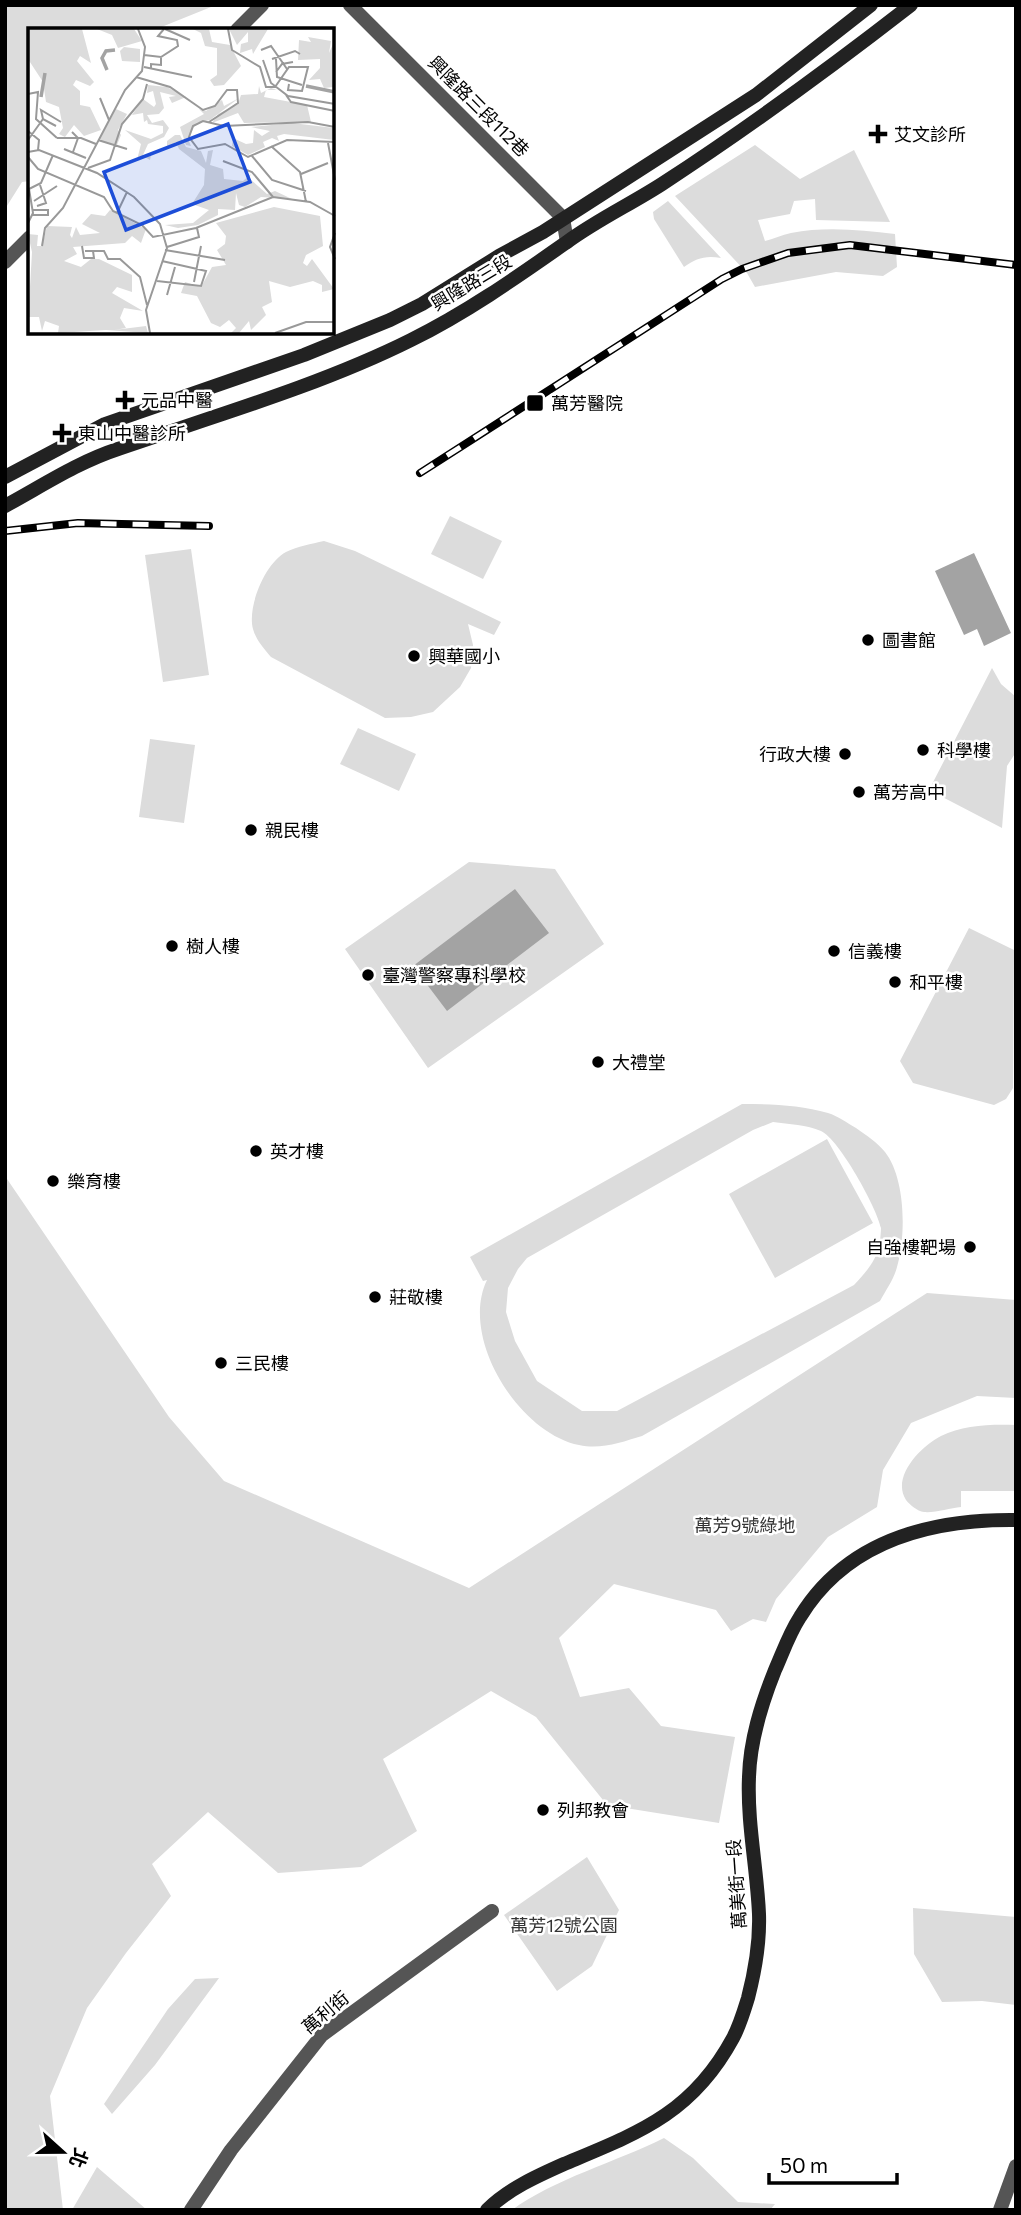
<svg xmlns="http://www.w3.org/2000/svg" width="1021" height="2215" font-family="Commissioner,'Noto Sans TC',sans-serif">
	<rect width="100%" height="100%" fill="#fff"/>
	<path fill="#dcdcdc" fill-rule="evenodd" d="M5,5H216L154,30H30V181L22,182L5,209Z
		M755,145L800,179L854,150L890,222L816,220L815,199L794,201L790,214L758,220L765,241C773,239 782,235 791,233C826,226 861,230 895,234L897,267L883,276L836,272L755,287L747,273L675,196Z
		M668,201L721,258C706,255 696,258 684,267L654,219L653,212Z
		M450,516L502,541L483,579L431,554Z
		M324,541L355,551L501,622L494,635L468,624L473,645L471,668L460,687L433,712L411,717L385,718L271,657C264,649 256,640 253,629C247,607 265,563 286,552C298,546 311,544 324,541Z
		M191,549L209,675L163,682L145,555Z
		M992,668L1001,684L1016,697V752L1007,766L1002,828L929,790Z
		M358,728L416,754L399,791L340,764Z
		M150,739L195,745L184,823L139,817Z
		M469,862L555,869L604,944L428,1068L345,949Z
		M969,928L1014,950L1013,1088L1006,1099L994,1105L913,1083L900,1061Z
		M742,1104C770,1104 801,1105 828,1113C838,1116 847,1123 856,1128C866,1135 878,1143 885,1152C906,1179 906,1236 897,1267C894,1279 886,1290 880,1301L642,1436C622,1442 601,1450 579,1445C519,1433 459,1338 487,1280L483,1281L470,1257ZM773,1122C789,1124 807,1125 821,1131C839,1139 877,1208 881,1228C881,1232 880,1240 880,1244C876,1261 866,1272 854,1285L617,1411H582L537,1381L515,1341L506,1312L508,1288L518,1269L527,1258L753,1130Z
		M827,1139L873,1223L775,1278L729,1194Z
		M5,1176L169,1417L224,1481L469,1588L927,1293L1016,1300V1398L977,1396L911,1423L883,1470L877,1507L828,1537L776,1599L766,1622L753,1619L731,1631L716,1610L614,1584L559,1638L580,1697L629,1688L661,1726L735,1737L719,1823L607,1805L536,1717L491,1691L383,1759L417,1831L361,1867L278,1873L208,1812L152,1864L171,1896L126,1953L87,2008L50,2096L63,2210H5Z
		M1016,1425V1491H961V1507C950,1508 935,1513 924,1512C917,1511 910,1505 906,1500C891,1477 921,1446 941,1436C963,1425 991,1424 1016,1425Z
		M587,1857L619,1910L592,1966L557,1991L504,1915Z
		M913,1908L1016,1917V2005L982,2001L942,2002L914,1954Z
		M219,1978L155,2065L112,2114L104,2104L168,2009L195,1979Z
		M664,2138L693,2158L738,2202L775,2204L770,2210H512C554,2179 616,2162 664,2138Z
		M97,2167L147,2210H72Z"/>
	<path fill="#a3a3a3" d="M974,553L1011,633L984,646L977,629L964,635L935,571Z
		M515,889L549,933L447,1011L413,966Z"/>
	<g fill="none" stroke-linecap="round" stroke-linejoin="round">
		<path stroke="#555" stroke-width="14" d="M350,5L563,218L567,242
			M237,30L262,5
			M5,262L30,237
			M191,2210L231,2150L322,2035L492,1911
			M1000,2210L1016,2166"/>
		<path stroke="#222" stroke-width="14" d="M5,477L105,424L304,355L390,320L422,304L499,256L543,232L756,95L871,5
			M5,506C42,486 78,462 118,449C214,416 321,385 411,340C466,313 517,277 567,242C597,220 631,204 662,184C748,128 830,68 911,5
			M487,2210C508,2189 537,2176 564,2164C638,2133 692,2114 733,2038C740,2025 744,2011 748,1998C755,1971 760,1943 759,1914C757,1868 747,1823 749,1777C750,1740 761,1705 775,1670C783,1652 789,1634 800,1617C847,1540 931,1519 1016,1520"/>
		<g stroke="#000" stroke-width="8">
			<path id="rail" d="M420,473L722,279L742,269L788,253L850,245L1016,265
				M5,531L78,523L209,526"/>
		</g>
		<use href="#rail" stroke="#fff" stroke-width="5" stroke-dasharray="16" stroke-linecap="butt"/>
	</g>
	<g fill="#000" stroke="#fff" stroke-width="2.5">
		<path d="M874.5 123.5h7v7h7v7h-7v7h-7v-7h-7v-7h7z"/>
		<path d="M121.5 389.5h7v7h7v7h-7v7h-7v-7h-7v-7h7z"/>
		<rect x="526" y="394" width="18" height="18" rx="3.5"/>
		<path d="M58.5 422.5h7v7h7v7h-7v7h-7v-7h-7v-7h7z"/>
		<circle cx="868" cy="640" r="7"/>
		<circle cx="414" cy="656" r="7"/>
		<circle cx="923" cy="750" r="7"/>
		<circle cx="845" cy="754" r="7"/>
		<circle cx="859" cy="792" r="7"/>
		<circle cx="251" cy="830" r="7"/>
		<circle cx="172" cy="946" r="7"/>
		<circle cx="834" cy="951" r="7"/>
		<circle cx="368" cy="975" r="7"/>
		<circle cx="895" cy="982" r="7"/>
		<circle cx="598" cy="1062" r="7"/>
		<circle cx="256" cy="1151" r="7"/>
		<circle cx="53" cy="1181" r="7"/>
		<circle cx="970" cy="1247" r="7"/>
		<circle cx="375" cy="1297" r="7"/>
		<circle cx="221" cy="1363" r="7"/>
		<circle cx="543" cy="1810" r="7"/>
	</g>
	<g text-anchor="middle" dominant-baseline="central" stroke-width="5" stroke-linejoin="round" paint-order="stroke">
		<g font-size="18" fill="#000" stroke="#fff">
			<text transform="translate(479 106) rotate(45)">興隆路三段112巷</text>
			<text transform="translate(471 282) rotate(-31)">興隆路三段</text>
			<text transform="translate(736 1884) rotate(-94)">萬美街一段</text>
			<text transform="translate(325 2012) rotate(-40)">萬利街</text>
		</g>
		<g font-size="18" fill="#000" stroke="#fff" text-anchor="start">
			<text x="894" y="134">艾文診所</text>
			<text x="141" y="400">元品中醫</text>
			<text x="551" y="403">萬芳醫院</text>
			<text x="78" y="433">東山中醫診所</text>
			<text x="882" y="640">圖書館</text>
			<text x="428" y="656">興華國小</text>
			<text x="937" y="750">科學樓</text>
			<text x="831" y="754" text-anchor="end">行政大樓</text>
			<text x="873" y="792">萬芳高中</text>
			<text x="265" y="830">親民樓</text>
			<text x="186" y="946">樹人樓</text>
			<text x="848" y="951">信義樓</text>
			<text x="382" y="975">臺灣警察專科學校</text>
			<text x="909" y="982">和平樓</text>
			<text x="612" y="1062">大禮堂</text>
			<text x="270" y="1151">英才樓</text>
			<text x="67" y="1181">樂育樓</text>
			<text x="956" y="1247" text-anchor="end">自強樓靶場</text>
			<text x="389" y="1297">莊敬樓</text>
			<text x="235" y="1363">三民樓</text>
			<text x="557" y="1810">列邦教會</text>
		</g>
		<g font-size="18" fill="#333" stroke="#fff">
			<text x="745" y="1525">萬芳9號綠地</text>
			<text x="564" y="1925">萬芳12號公園</text>
		</g>
	</g>
	<g transform="translate(28 28)">
		<rect width="306" height="306" fill="#fff"/>
		<path d="M0,1H54L63,35L52,28L49,33L66,54L62,58L48,52L45,57L52,63V77L62,79L73,102L56,108L46,97L37,109L31,106L35,100L31,79L18,74L15,54L0,31ZM69,1H106L114,13L90,20L84,7ZM165,1H181L184,14L202,17L213,38L196,57L186,58L182,52L189,47V20L177,18L173,5ZM201,1H240L225,26L224,21L212,25L213,16L220,14V4L209,17ZM280,9L303,13L301,25L306,14V59L296,60L292,51L281,52L292,40V31L270,32L271,12L283,14ZM96,19L112,21V34L94,33L92,23ZM120,57L139,59L158,69L144,75L141,69L148,68L132,64L136,80L131,86L119,87L124,95L135,92L141,100L136,109L120,116L115,127H123L122,132L115,128L109,132L113,116L97,102L123,111L135,105V98L120,96L119,92L116,94L115,85L104,87L115,71L126,79L128,76L125,63L119,65ZM231,58L233,65L243,60L249,62H238L236,69L279,77L283,94L216,95L210,85L184,95L190,86L210,76L213,67L230,66ZM211,70L182,92L168,95L160,111L163,118L158,117L152,99L176,86L171,81L178,83L194,72L196,78ZM88,81L99,86L90,102L93,107L89,117L71,112ZM264,95L306,100V112L256,106L249,108L251,113L244,110L235,114L237,119L220,127L204,118L205,110L218,116L225,115L226,102L234,108L242,103L223,99ZM147,107H152L158,119L173,123L178,135L180,123L185,122L182,137L195,141L196,151L215,153L223,146L221,150L239,166L247,163L264,171L233,169L217,179L211,177L208,165L207,182L190,181V187L170,197L150,200L137,197L165,195L181,182L164,176L176,157L177,141L151,121L148,114L139,120V113ZM246,179L292,188L295,218L278,227L275,235L279,238L284,231L306,261L294,264V257L285,253L262,259L241,253L244,274L234,279L238,287L223,302L221,293L211,305H203L208,300L201,292L192,299L183,295L169,268L153,265L157,254L173,259L184,239L198,237L189,222L197,216L198,208L188,195ZM82,182L118,201L113,215L104,208L97,215L45,219L49,226L36,233L53,239L63,231H71L104,247V264L89,259L84,265L115,283L96,280L92,290L98,300L86,302L118,298L120,305L78,302L30,305L31,298L17,293L14,303L11,289H1L0,294L4,224L0,206L10,207L9,218H14L19,198L44,199L42,207L44,210L48,199L52,207L72,205L54,196L63,186L77,188Z" fill="#dcdcdc"/>
		<path fill="none" stroke="#a3a3a3" stroke-width="3.5" d="M79,42L74,30L78,23L87,22M278,58L307,64M13,69L17,45"/>
		<path fill="none" stroke="#999" stroke-width="2" d="M137,1L162,12M200,1L204,22L232,39L238,59H247L261,39H280L274,63L260,62L261,56M233,22L243,18L259,41M116,27L133,29L150,18L149,12L130,8L136,1M244,31L267,23L272,26M248,31L249,49L274,57M235,32L243,55L260,68L307,76M116,39L164,49M123,42V36L133,37V29M248,44L254,36L265,34M108,49L142,59L175,82L187,78L199,62H209L210,75L181,94M0,66L10,64L8,91L29,110M258,67L263,74L307,83M72,70L81,92M15,91L13,82L33,94M307,99L280,94L196,98L175,93L165,98L161,109L170,121L197,116L220,129L259,112L307,114M0,103L11,112L10,122M44,104L50,110L45,124M29,110H53L68,116M0,112L15,91L28,98M70,112L99,121M300,115L307,152M243,118L272,144L278,174M36,121L58,130M0,124L11,122L69,145L106,169L132,196L139,220L118,282L122,305M224,128L244,152L278,163M0,129L10,141L76,169L85,183L114,197L125,209L168,200L245,169L282,174L307,188M195,133L224,144L245,169M60,140L82,132L94,96L115,71L119,56M273,146L300,135M1,161L13,155L25,127M6,173L29,158M9,178L18,175L12,157M89,185L99,164M5,187H20V182H5M0,195L5,185L1,161M307,205L302,219L307,231M14,218L17,200L35,180L97,62L114,43L117,19L110,1M54,218L56,230H66L65,223M139,219L171,209L169,200M137,222L197,232M57,223H76L80,231H92L112,249L119,277M129,253L173,258L178,243L134,233M166,254L173,218M139,267L147,239M247,305L278,294H307"/>
		<path fill="#1d4ed8" fill-opacity="0.15" stroke="#1d4ed8" stroke-width="3.5" d="M200,96L222,154L98,202L76,144Z"/>
		<rect width="306" height="306" fill="none" stroke="#000" stroke-width="3.5"/>
	</g>
	<rect width="1021" height="2215" fill="none" stroke="#000000" stroke-width="14"/>
	<g transform="translate(63 2152) rotate(111)" stroke="#ffffff" stroke-width="5" paint-order="stroke">
	<path d="M0-5L12 26L0 18L-12 26Z" fill="#000000"/>
	<text y="-10" font-size="19" font-weight="bold" text-anchor="middle" fill="#000000">北</text>
	</g>
	<path d="M769 2173v10h128v-10" fill="none" stroke="#000000" stroke-width="3.5"/>
	<text x="780" y="2173" font-size="21" fill="#000000" stroke="#ffffff" stroke-width="5" paint-order="stroke">50 m</text>
</svg>
